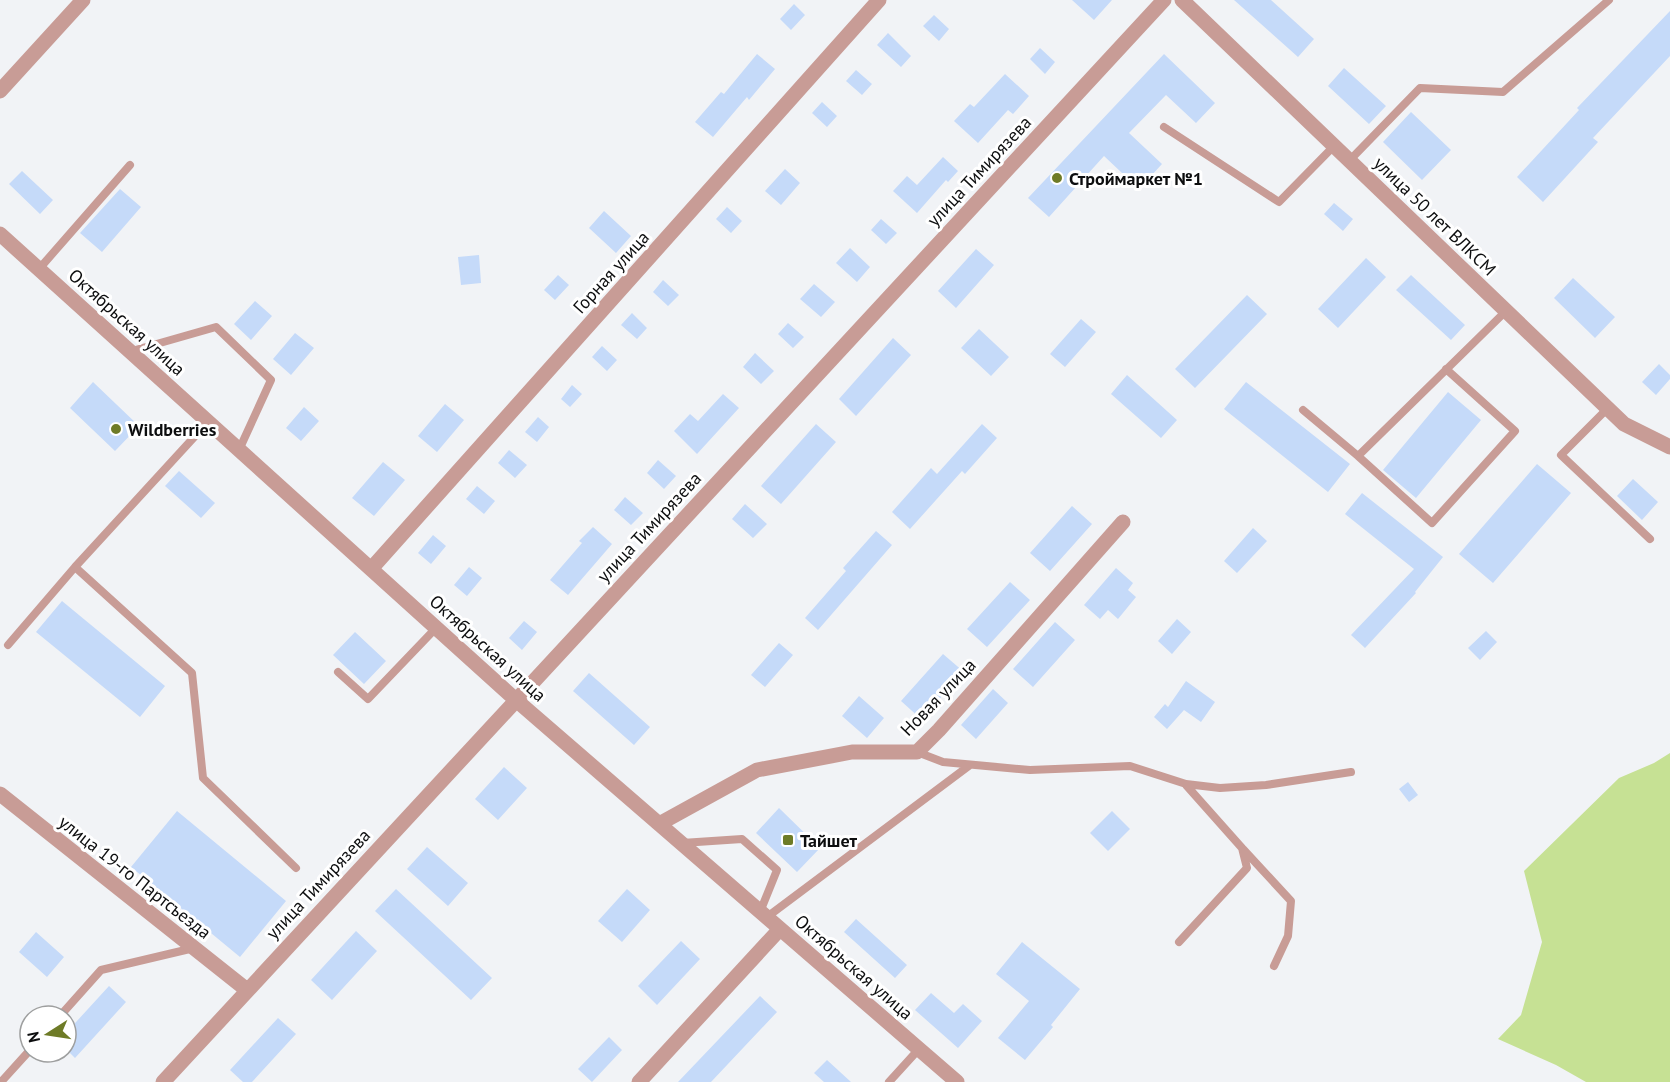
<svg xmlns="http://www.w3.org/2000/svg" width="1670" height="1082" font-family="'PT Sans',sans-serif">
	<rect width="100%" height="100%" fill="#f1f3f6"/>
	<path fill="#c6e194" d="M1670,753V1082H1586L1556,1065L1498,1039L1521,1015L1542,942L1524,871L1619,778L1654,763Z"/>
	<path fill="#c5daf9" d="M1072,0H1112L1094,20Z
		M1234,0H1271L1314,39L1298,57Z
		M794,4L805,15L791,30L780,19Z
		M1670,11V56L1593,138L1598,142L1543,202L1517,177L1579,110L1577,108Z
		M934,15L949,29L939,41L923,26Z
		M888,33L911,56L901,67L877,45Z
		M1040,48L1055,62L1045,74L1030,59Z
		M757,54L775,69L749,100L747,97L713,137L695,122L721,92L724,94Z
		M1164,54L1215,103L1196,123L1166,95L1129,133L1162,164L1139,189L1104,156L1049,217L1028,198Z
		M1344,68L1386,106L1369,124L1328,86Z
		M856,70L872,84L862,95L846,81Z
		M1005,74L1029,96L1013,114L1008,110L978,143L954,121L970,104L974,107Z
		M822,102L837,116L827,127L812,113Z
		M1411,112L1451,150L1422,180L1383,142Z
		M943,157L958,171L948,182L946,180L917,213L893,191L907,176L917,185Z
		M785,169L800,183L781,205L765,191Z
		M22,171L53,200L40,214L9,184Z
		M120,189L141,207L102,252L80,233Z
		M1334,203L1353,219L1343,231L1324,214Z
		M727,207L742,221L731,233L716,219Z
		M604,211L631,236L616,253L589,228Z
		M881,219L897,233L886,244L871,230Z
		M850,248L870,267L857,282L836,263Z
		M976,249L994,265L956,308L938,291Z
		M479,255L481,283L461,285L458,257Z
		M1366,258L1386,277L1338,328L1318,309Z
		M558,275L569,285L555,300L544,290Z
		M1411,275L1465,325L1451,340L1396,290Z
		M1573,278L1615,317L1595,338L1554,298Z
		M663,280L679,295L668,306L653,292Z
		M814,284L835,302L821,317L800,299Z
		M1247,295L1267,314L1195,388L1175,369Z
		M255,301L272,316L251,340L234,324Z
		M632,313L647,328L637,339L621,325Z
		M1081,319L1096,332L1065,367L1050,354Z
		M788,323L804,337L793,348L778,334Z
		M979,329L1009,357L991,376L961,348Z
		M295,333L314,348L291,375L273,359Z
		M893,338L911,355L856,416L839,399Z
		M602,346L617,360L607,371L592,357Z
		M755,353L774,371L761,384L743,367Z
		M1659,364L1670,375V379L1656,395L1642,382Z
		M1127,375L1177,420L1161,438L1111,394Z
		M93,382L139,426L115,451L70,408Z
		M1246,382L1350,464L1328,492L1224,409Z
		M572,385L582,394L570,407L561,399Z
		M1448,392L1481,420L1416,498L1383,470Z
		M723,394L739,408L697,454L674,431L690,414L698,421Z
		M445,404L464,420L437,452L418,436Z
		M304,407L319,421L301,441L286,428Z
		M538,417L549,427L537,442L525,432Z
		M816,424L836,442L781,504L761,486Z
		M982,424L997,438L965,474L962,471L910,529L892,512L931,468L937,474Z
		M509,450L527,465L515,478L498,463Z
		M658,460L676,476L664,489L647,473Z
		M383,462L405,480L374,516L352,498Z
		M1537,464L1571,493L1493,583L1459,554Z
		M179,471L215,503L201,518L165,486Z
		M1633,479L1658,502L1642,520L1617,496Z
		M477,486L495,501L484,514L466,499Z
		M1362,493L1443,557L1415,592L1416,593L1365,648L1351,635L1414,569L1345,514Z
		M625,497L643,513L631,525L614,510Z
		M745,504L767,524L753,538L732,519Z
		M1072,506L1092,524L1050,571L1030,553Z
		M593,527L612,544L568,595L550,580L582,543L579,541Z
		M1253,528L1267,541L1237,573L1224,561Z
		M876,531L892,545L818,630L805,618L846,571L843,568Z
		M433,535L446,546L431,564L418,553Z
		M469,567L482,578L467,596L454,585Z
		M1116,568L1133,583L1128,590L1136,597L1118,619L1108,610L1100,619L1084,605Z
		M1010,582L1030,600L987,647L967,629Z
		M62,601L165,686L140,717L36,632Z
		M1177,619L1191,632L1172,654L1158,641Z
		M524,621L537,632L522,650L509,638Z
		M1055,622L1075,640L1033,687L1013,669Z
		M1486,631L1497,642L1480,660L1468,648Z
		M355,632L386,661L364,684L333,655Z
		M779,643L793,655L765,687L751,675Z
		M943,654L964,672L921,719L901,701Z
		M589,673L650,727L634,745L573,691Z
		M1186,681L1215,702L1201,722L1184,710L1167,729L1154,717L1165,704L1168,707Z
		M993,689L1008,703L976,739L961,725Z
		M859,696L884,718L867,738L842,716Z
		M504,767L527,788L498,820L475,799Z
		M1408,782L1418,795L1409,802L1399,789Z
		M779,808L820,848L797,872L756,833Z
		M177,811L286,901L240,957L131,867Z
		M1112,811L1130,829L1108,851L1090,833Z
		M427,847L468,883L448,906L407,869Z
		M396,889L492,978L471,1000L375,911Z
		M627,889L650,910L622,942L598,921Z
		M856,919L907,965L895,978L844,932Z
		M356,931L377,951L332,1000L311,980Z
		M36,932L64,957L47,977L19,952Z
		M681,941L700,959L657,1005L638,986Z
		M1022,942L1080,989L1051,1025L1053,1027L1025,1060L998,1038L1029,1001L996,974Z
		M109,986L126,1002L75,1058L66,1049V1033Z
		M931,993L954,1013L963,1004L982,1021L958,1048L915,1010Z
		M760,996L777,1012L711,1082H678Z
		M278,1018L296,1034L252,1082H243L230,1070Z
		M609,1037L622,1050L592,1082L578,1069Z
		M827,1060L851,1082H824L814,1073Z"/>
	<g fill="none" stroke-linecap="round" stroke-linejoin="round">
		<path stroke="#c89c96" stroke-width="8" d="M1164,127L1279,202L1334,146
			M1349,161L1420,88L1503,92L1609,0
			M39,269L130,165
			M132,351L216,327L271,380L239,450
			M1608,408L1561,455L1650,539
			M1303,410L1358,456L1506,311
			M208,422L75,567L192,673L203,778L296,868
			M1358,456L1432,523L1515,431L1446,369
			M8,645L75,567
			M338,672L368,699L436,628
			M917,752L943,762L1030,770L1130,766L1186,784L1220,788L1266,785L1351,772
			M682,843L742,839L777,870L760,912
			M1243,849L1291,901L1288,936L1274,966
			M767,917L970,765
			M1179,942L1247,868L1242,848L1186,785
			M60,1016L101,970L194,948
			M1,1082L30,1050
			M889,1082L919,1049"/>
		<path stroke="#c89c96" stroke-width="15" d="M1182,0L1624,424L1670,447
			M0,91L83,0
			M0,234L516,700L957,1082
			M371,569L879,0
			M0,794L247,990
			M659,824L757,770L852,752H917L939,730L1123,522
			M163,1082L1164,0
			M639,1082L780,929"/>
	</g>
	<g fill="#6e7b27" stroke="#fff" stroke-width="2">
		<circle cx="1057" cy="178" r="6"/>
		<circle cx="116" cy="429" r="6"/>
		<rect x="782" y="834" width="12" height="12" rx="3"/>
	</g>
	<g text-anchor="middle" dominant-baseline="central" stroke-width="6" stroke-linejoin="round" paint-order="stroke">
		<g font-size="18" fill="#0d0e0f" stroke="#fff">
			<text transform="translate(979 171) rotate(-47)">улица Тимирязева</text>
			<text transform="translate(1435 216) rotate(44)">улица 50 лет ВЛКСМ</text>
			<text transform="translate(611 272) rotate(-48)">Горная улица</text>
			<text transform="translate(127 322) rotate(42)">Октябрьская улица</text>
			<text transform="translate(649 527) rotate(-47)">улица Тимирязева</text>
			<text transform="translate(488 648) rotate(42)">Октябрьская улица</text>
			<text transform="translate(938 697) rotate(-46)">Новая улица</text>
			<text transform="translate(135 877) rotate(38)">улица 19-го Партсъезда</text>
			<text transform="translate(318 884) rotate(-47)">улица Тимирязева</text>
			<text transform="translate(854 967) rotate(41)">Октябрьская улица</text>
		</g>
		<g font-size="18" font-weight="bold" fill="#0d0e0f" stroke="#fff" text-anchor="start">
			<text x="1069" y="178">Строймаркет №1</text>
			<text x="128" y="429">Wildberries</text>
			<text x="800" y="840">Тайшет</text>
		</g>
	</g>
	<g transform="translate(48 1034) rotate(258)"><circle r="28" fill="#ffffff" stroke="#9e9f9f" stroke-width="1.5"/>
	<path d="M0-4.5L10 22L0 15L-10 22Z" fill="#6e7b27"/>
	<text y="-9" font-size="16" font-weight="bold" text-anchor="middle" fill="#0d0e0f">N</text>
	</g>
</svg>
